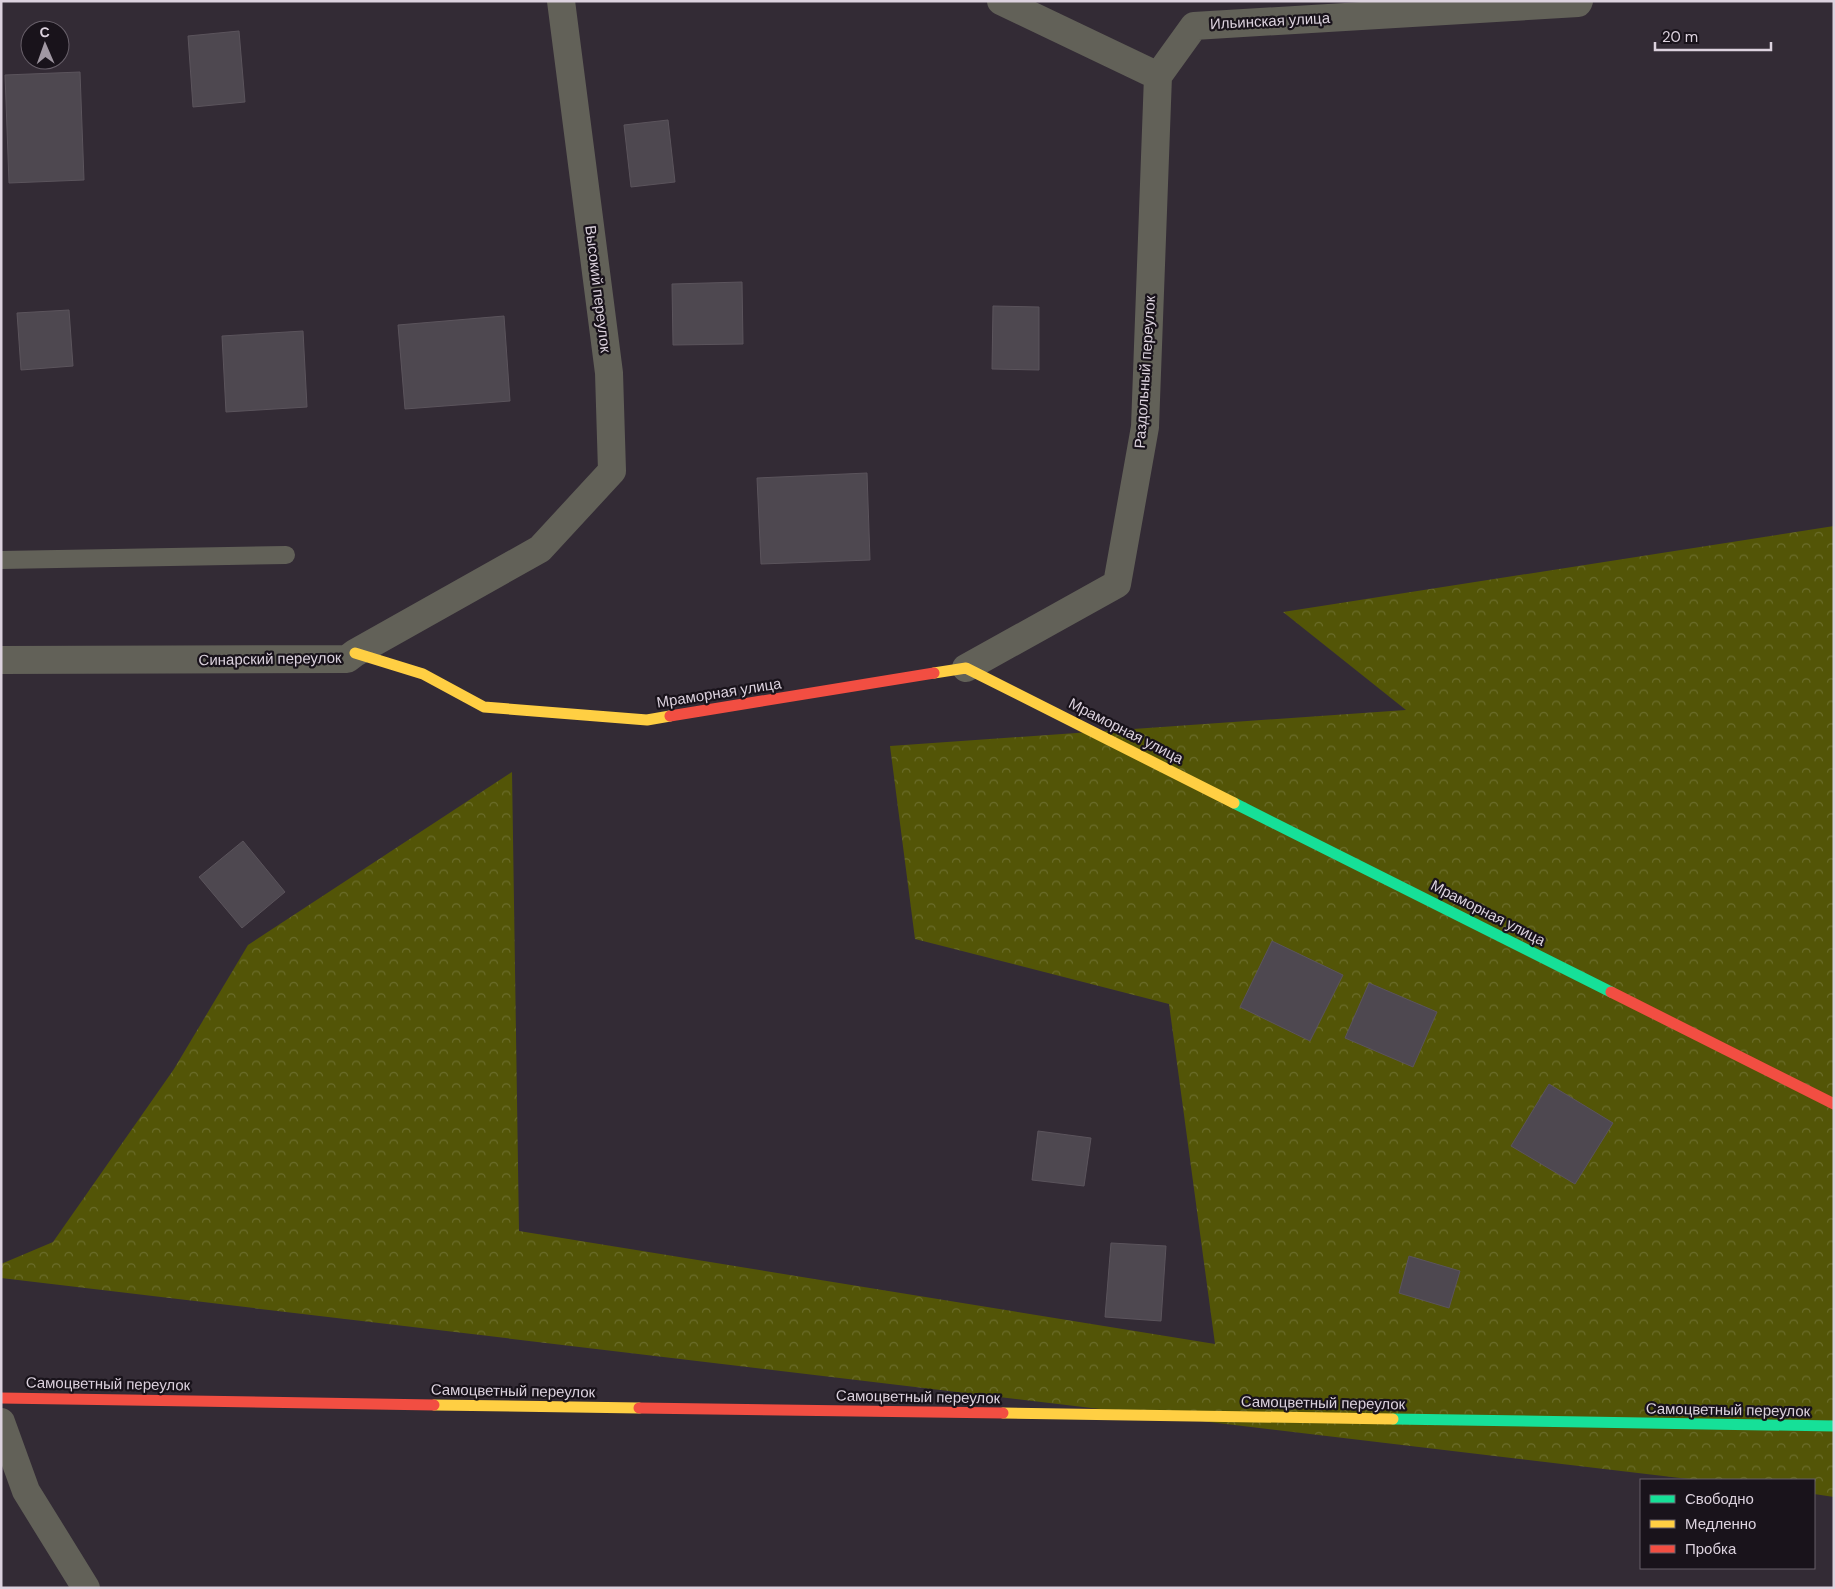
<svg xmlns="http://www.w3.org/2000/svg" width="1835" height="1589" font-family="'DM Sans',sans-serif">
	<defs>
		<pattern id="forest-crowns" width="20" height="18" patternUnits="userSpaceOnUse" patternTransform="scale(1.25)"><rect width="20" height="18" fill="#535507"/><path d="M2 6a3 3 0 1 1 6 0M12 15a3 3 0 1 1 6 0" fill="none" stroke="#6b6d2b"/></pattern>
	</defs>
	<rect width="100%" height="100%" fill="#332b35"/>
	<path fill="url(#forest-crowns)" d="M1834,526V1497L1814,1494V1480H1697L1,1278V1264L53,1242L174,1069L248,945L512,772L519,1231L1215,1344L1169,1004L915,939L890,746L1406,710L1283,612Z"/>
	<path fill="#4e4850" stroke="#5b545c" d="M239,31L245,102L193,107L188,36Z
		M80,72L84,180L9,183L5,75Z
		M668,120L675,182L631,187L624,125Z
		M742,282L743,344L673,345L672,284Z
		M993,306L1039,307V370L992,369Z
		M69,310L73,366L21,370L17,313Z
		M504,316L510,401L405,409L398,325Z
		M303,331L307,407L226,412L222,336Z
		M867,473L870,560L761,564L757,478Z
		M243,841L285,892L242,928L199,877Z
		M1272,941L1343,975L1310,1041L1240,1007Z
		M1369,983L1437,1012L1413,1067L1345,1038Z
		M1549,1084L1613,1123L1575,1184L1511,1146Z
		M1038,1131L1091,1138L1084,1186L1032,1180Z
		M1111,1243L1166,1246L1161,1321L1105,1317Z
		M1409,1256L1460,1271L1449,1308L1399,1293Z"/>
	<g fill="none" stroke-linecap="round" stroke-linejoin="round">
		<path stroke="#626158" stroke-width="18" d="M1,560L286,555"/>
		<path stroke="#626158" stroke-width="28" d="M1001,1L1158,76L1194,26L1578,3L1579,1
			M1,660L347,659L355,653L540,549L612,471L609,373L561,1
			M966,668L1117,584L1145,427L1158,76
			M1,1422L26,1491L86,1588"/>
		<path stroke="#16e098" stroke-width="11" d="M1234,803L1611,992
			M1393,1419L1834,1426"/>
		<path stroke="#ffcf43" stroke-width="11" d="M355,653L423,674L484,707L647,720L670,716
			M934,673L966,668L1234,803
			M434,1405L639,1408
			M1003,1413L1393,1419"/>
		<path stroke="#f24e42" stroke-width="11" d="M670,716L934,673
			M1611,992L1834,1104
			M1,1398L434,1405
			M639,1408L1003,1413"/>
	</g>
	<g text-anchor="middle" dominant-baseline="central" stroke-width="4.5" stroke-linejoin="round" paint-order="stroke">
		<g font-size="15" fill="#dcd2de" stroke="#19131b">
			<text transform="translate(1270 21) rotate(-3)">Ильинская улица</text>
			<text transform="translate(598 289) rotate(83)">Высокий переулок</text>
			<text transform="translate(1145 372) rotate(-86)">Раздольный переулок</text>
			<text transform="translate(270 659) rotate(-1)">Синарский переулок</text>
			<text transform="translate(719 693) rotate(-9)">Мраморная улица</text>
			<text transform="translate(1126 731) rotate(27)">Мраморная улица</text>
			<text transform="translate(1488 913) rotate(27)">Мраморная улица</text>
			<text transform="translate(108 1384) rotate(1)">Самоцветный переулок</text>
			<text transform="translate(513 1391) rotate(1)">Самоцветный переулок</text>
			<text transform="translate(918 1397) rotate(1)">Самоцветный переулок</text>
			<text transform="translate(1323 1403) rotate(1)">Самоцветный переулок</text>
			<text transform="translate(1728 1410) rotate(1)">Самоцветный переулок</text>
		</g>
	</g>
	<rect width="1835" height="1589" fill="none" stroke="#dcd2de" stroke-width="5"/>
	<rect x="1640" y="1479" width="175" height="90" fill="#19131b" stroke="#675f69"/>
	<rect x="1650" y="1495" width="25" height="8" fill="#16e098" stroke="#675f69"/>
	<text x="1685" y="1504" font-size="15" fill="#dcd2de">Свободно</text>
	<rect x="1650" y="1520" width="25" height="8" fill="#ffcf43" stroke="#675f69"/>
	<text x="1685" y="1529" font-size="15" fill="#dcd2de">Медленно</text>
	<rect x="1650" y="1545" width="25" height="8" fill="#f24e42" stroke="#675f69"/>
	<text x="1685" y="1554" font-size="15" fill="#dcd2de">Пробка</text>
	<g transform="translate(45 45) rotate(358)"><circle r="24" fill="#19131b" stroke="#675f69"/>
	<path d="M0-4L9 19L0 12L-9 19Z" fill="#a198a3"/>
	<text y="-8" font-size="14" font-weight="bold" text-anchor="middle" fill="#dcd2de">С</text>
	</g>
	<path d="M1655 42v8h116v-8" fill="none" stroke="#dcd2de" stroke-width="2.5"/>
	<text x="1662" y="42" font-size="15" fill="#dcd2de" stroke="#19131b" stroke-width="4" paint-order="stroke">20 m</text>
</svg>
